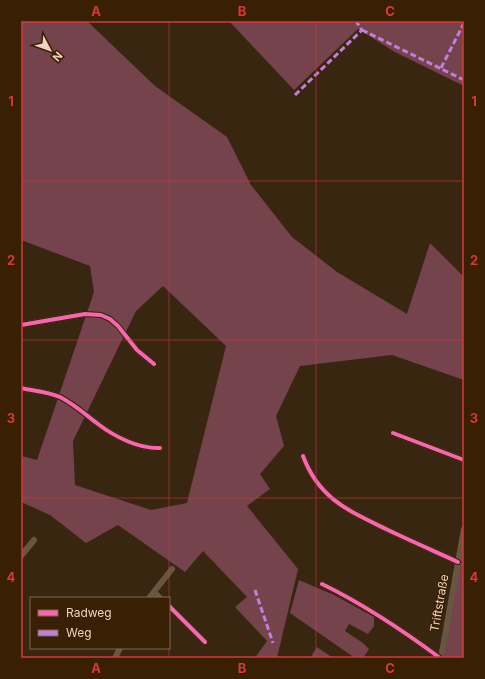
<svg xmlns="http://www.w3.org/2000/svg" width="485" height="679" font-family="Inter,sans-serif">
	<rect width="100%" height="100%" fill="#392611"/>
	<path fill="#74434c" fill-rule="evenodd" d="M21,21H87L155,86L227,137L251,185L292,237L337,272L407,314L430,243L464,277V380L392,355L300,366L276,416L284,446L260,474L270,489L247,506L298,569L277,658H255L267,641L235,607L247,597L203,551L185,572L118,525L86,543L50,515L21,502V456L37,460L94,292L90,266L21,240ZM163,286L226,346L187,503L151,510L75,485L73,441L136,311Z
		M229,21H464V86L395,52L358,29L294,90Z
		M464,543V658H444L459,562Z
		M299,580L334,595L374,617V626L368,634L349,624L345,631L363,643L369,649L363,658H355L290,613Z
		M317,647L333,658H310Z"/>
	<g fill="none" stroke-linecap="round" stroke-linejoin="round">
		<path stroke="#685643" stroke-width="6" d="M21,325L85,314L101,315L110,319L118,326L137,350L154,364
			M21,388C34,391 48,392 60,397C74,404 86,415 98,424C115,437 139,449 160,448
			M393,433L464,460
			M303,456C319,499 349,511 388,530C411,541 434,551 458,562
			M21,556L34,540
			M322,584C365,605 401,629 440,658
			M154,592L160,598
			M149,598L172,569
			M169,606L205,642
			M115,658L120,648
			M441,658L464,529"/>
		<path stroke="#c07fdc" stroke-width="3" stroke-dasharray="6 3" stroke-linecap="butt" d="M362,30L464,80
			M441,68L464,23
			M295,95L362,30L356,21
			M255,590L273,643"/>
		<g stroke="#392005" stroke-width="6">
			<path id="cycleway" d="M21,325L85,314L101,315L110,319L118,326L137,350L154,364
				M21,388C34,391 48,392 60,397C74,404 86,415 98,424C115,437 139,449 160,448
				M393,433L464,460
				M303,456C319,499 349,511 388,530C411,541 434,551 458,562
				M322,584C365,605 401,629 440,658
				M169,606L205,642"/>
		</g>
		<use href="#cycleway" stroke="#f766af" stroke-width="4"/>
	</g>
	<path fill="none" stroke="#d83937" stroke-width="1" stroke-opacity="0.55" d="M169,21V598M316,21V658M21,181H464M21,340H464M21,498H464M169,598V648M169,648V658"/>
	<g text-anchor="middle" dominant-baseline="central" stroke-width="3" stroke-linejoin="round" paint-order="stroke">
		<g font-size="12" fill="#efd3ba" stroke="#392005">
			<text transform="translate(439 603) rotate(-80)">Triftstraße</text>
		</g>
	</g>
	<rect width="485" height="679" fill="none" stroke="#392005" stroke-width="44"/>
	<rect x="30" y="597" width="140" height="52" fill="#392005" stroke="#82684d"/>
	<rect x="38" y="610" width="20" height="6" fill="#f766af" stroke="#82684d"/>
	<text x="66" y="617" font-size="12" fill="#efd3ba">Radweg</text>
	<rect x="38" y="630" width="20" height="6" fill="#c07fdc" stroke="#82684d"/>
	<text x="66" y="637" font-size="12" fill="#efd3ba">Weg</text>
	<g transform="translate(50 50) rotate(131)" stroke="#392005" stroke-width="3" paint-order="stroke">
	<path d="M0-3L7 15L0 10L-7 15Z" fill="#efd3ba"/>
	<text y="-6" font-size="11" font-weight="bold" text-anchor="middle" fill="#efd3ba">N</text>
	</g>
	<rect x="22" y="22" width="441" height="635" fill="none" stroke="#d83937" stroke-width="1.5"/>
	<g font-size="13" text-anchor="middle" font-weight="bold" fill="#d83937">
		<text x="96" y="16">A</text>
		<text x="242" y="16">B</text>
		<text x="390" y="16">C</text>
		<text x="11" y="106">1</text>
		<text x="474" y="106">1</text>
		<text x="11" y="265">2</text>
		<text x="474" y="265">2</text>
		<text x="11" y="423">3</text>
		<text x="474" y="423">3</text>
		<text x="11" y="582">4</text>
		<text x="474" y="582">4</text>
		<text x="96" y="673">A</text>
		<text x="242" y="673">B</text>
		<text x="390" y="673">C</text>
	</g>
</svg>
